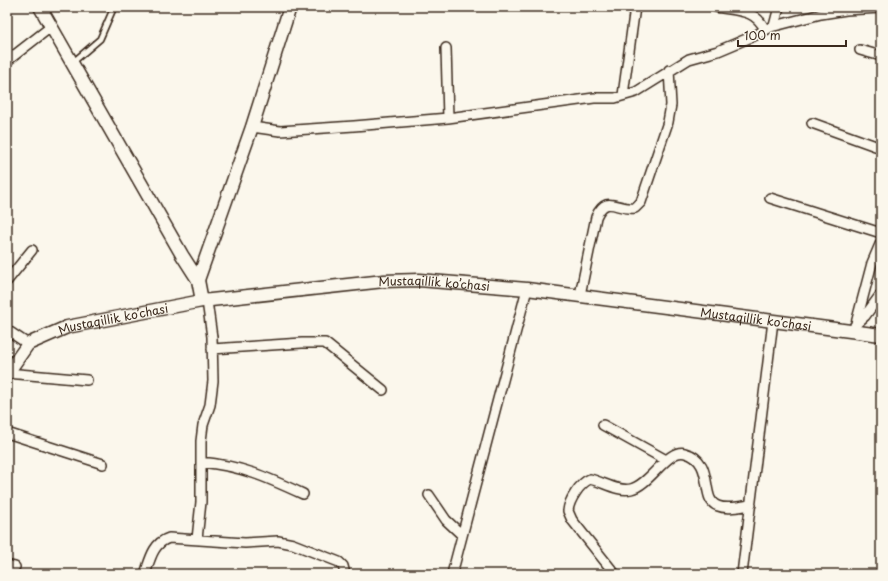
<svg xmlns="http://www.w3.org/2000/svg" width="888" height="581" font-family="'Playpen Sans',sans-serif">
	<rect width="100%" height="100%" fill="#fbf7ec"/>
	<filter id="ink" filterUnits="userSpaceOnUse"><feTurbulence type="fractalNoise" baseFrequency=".025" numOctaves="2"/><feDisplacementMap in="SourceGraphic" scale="8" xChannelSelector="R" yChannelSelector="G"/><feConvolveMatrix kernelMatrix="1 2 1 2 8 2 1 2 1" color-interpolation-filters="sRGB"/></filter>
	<g filter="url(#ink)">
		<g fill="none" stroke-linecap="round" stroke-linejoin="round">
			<g stroke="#3b2a1e" stroke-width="8">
				<path id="lane" d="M72,63L100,39L114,7"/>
			</g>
			<g stroke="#3b2a1e" stroke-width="12">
				<path id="street" d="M716,7C737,11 756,9 765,30
					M774,26L779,7
					M446,48L448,118
					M860,50L881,56
					M7,61L52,26
					M623,95L635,7
					M812,123L881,148
					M252,127L280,131L354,126L448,118L594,98H615L636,92L689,59L718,51L756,35L771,27L821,14L846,10L881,8
					M770,198L881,233
					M7,281L32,250
					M580,295L596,217C607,193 617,211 635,208L641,202L668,122L671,105L669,70
					M855,325L865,316L881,294
					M7,330L28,344
					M854,331L872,263L881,242
					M212,349L302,343H325L383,390
					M7,373L87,380
					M603,425L666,460
					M7,433L103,464
					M201,462C242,466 266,477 303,494
					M429,495L446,520L462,535
					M197,539L201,502V441L203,425L210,405L213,381L212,337L207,301
					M7,565L15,567
					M145,574C150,560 153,543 169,538L245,543L278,541L293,544L339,562L343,566L345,574
					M452,574L527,289
					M615,574L572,520L568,511C569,500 580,483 590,479C603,482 618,492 631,489C650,485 668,448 685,453C716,461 699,500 718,506C727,510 742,506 751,505
					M742,574L773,321"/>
			</g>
			<g stroke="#3b2a1e" stroke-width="15">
				<g id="secondary">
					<path d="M40,7L182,255L198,280L202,301"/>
					<path d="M198,280L252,127L290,7"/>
					<path id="s1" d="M7,374L28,344L67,327L202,301L384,281L419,280L527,289L881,335"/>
				</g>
			</g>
			<use href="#lane" stroke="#fbf7ec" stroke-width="4.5"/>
			<use href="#street" stroke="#fbf7ec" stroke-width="9"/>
			<use href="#secondary" stroke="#fbf7ec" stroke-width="12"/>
		</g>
	</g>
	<g text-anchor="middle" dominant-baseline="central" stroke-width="4" stroke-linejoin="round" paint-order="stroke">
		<g font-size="12" fill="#3b2a1e" stroke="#fbf7ec">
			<text stroke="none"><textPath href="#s1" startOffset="450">Mustaqillik ko’chasi</textPath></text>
			<text stroke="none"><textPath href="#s1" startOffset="126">Mustaqillik ko’chasi</textPath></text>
			<text stroke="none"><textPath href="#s1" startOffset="774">Mustaqillik ko’chasi</textPath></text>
		</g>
	</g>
	<rect width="888" height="581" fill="none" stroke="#fbf7ec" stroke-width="24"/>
	<rect x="12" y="12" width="864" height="557" fill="none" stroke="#3b2a1e" stroke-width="1.5" filter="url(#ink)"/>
	<path d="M738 40v6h108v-6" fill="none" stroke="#3b2a1e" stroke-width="2"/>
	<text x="744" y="40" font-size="12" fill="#3b2a1e" stroke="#fbf7ec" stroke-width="3" paint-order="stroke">100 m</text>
</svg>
